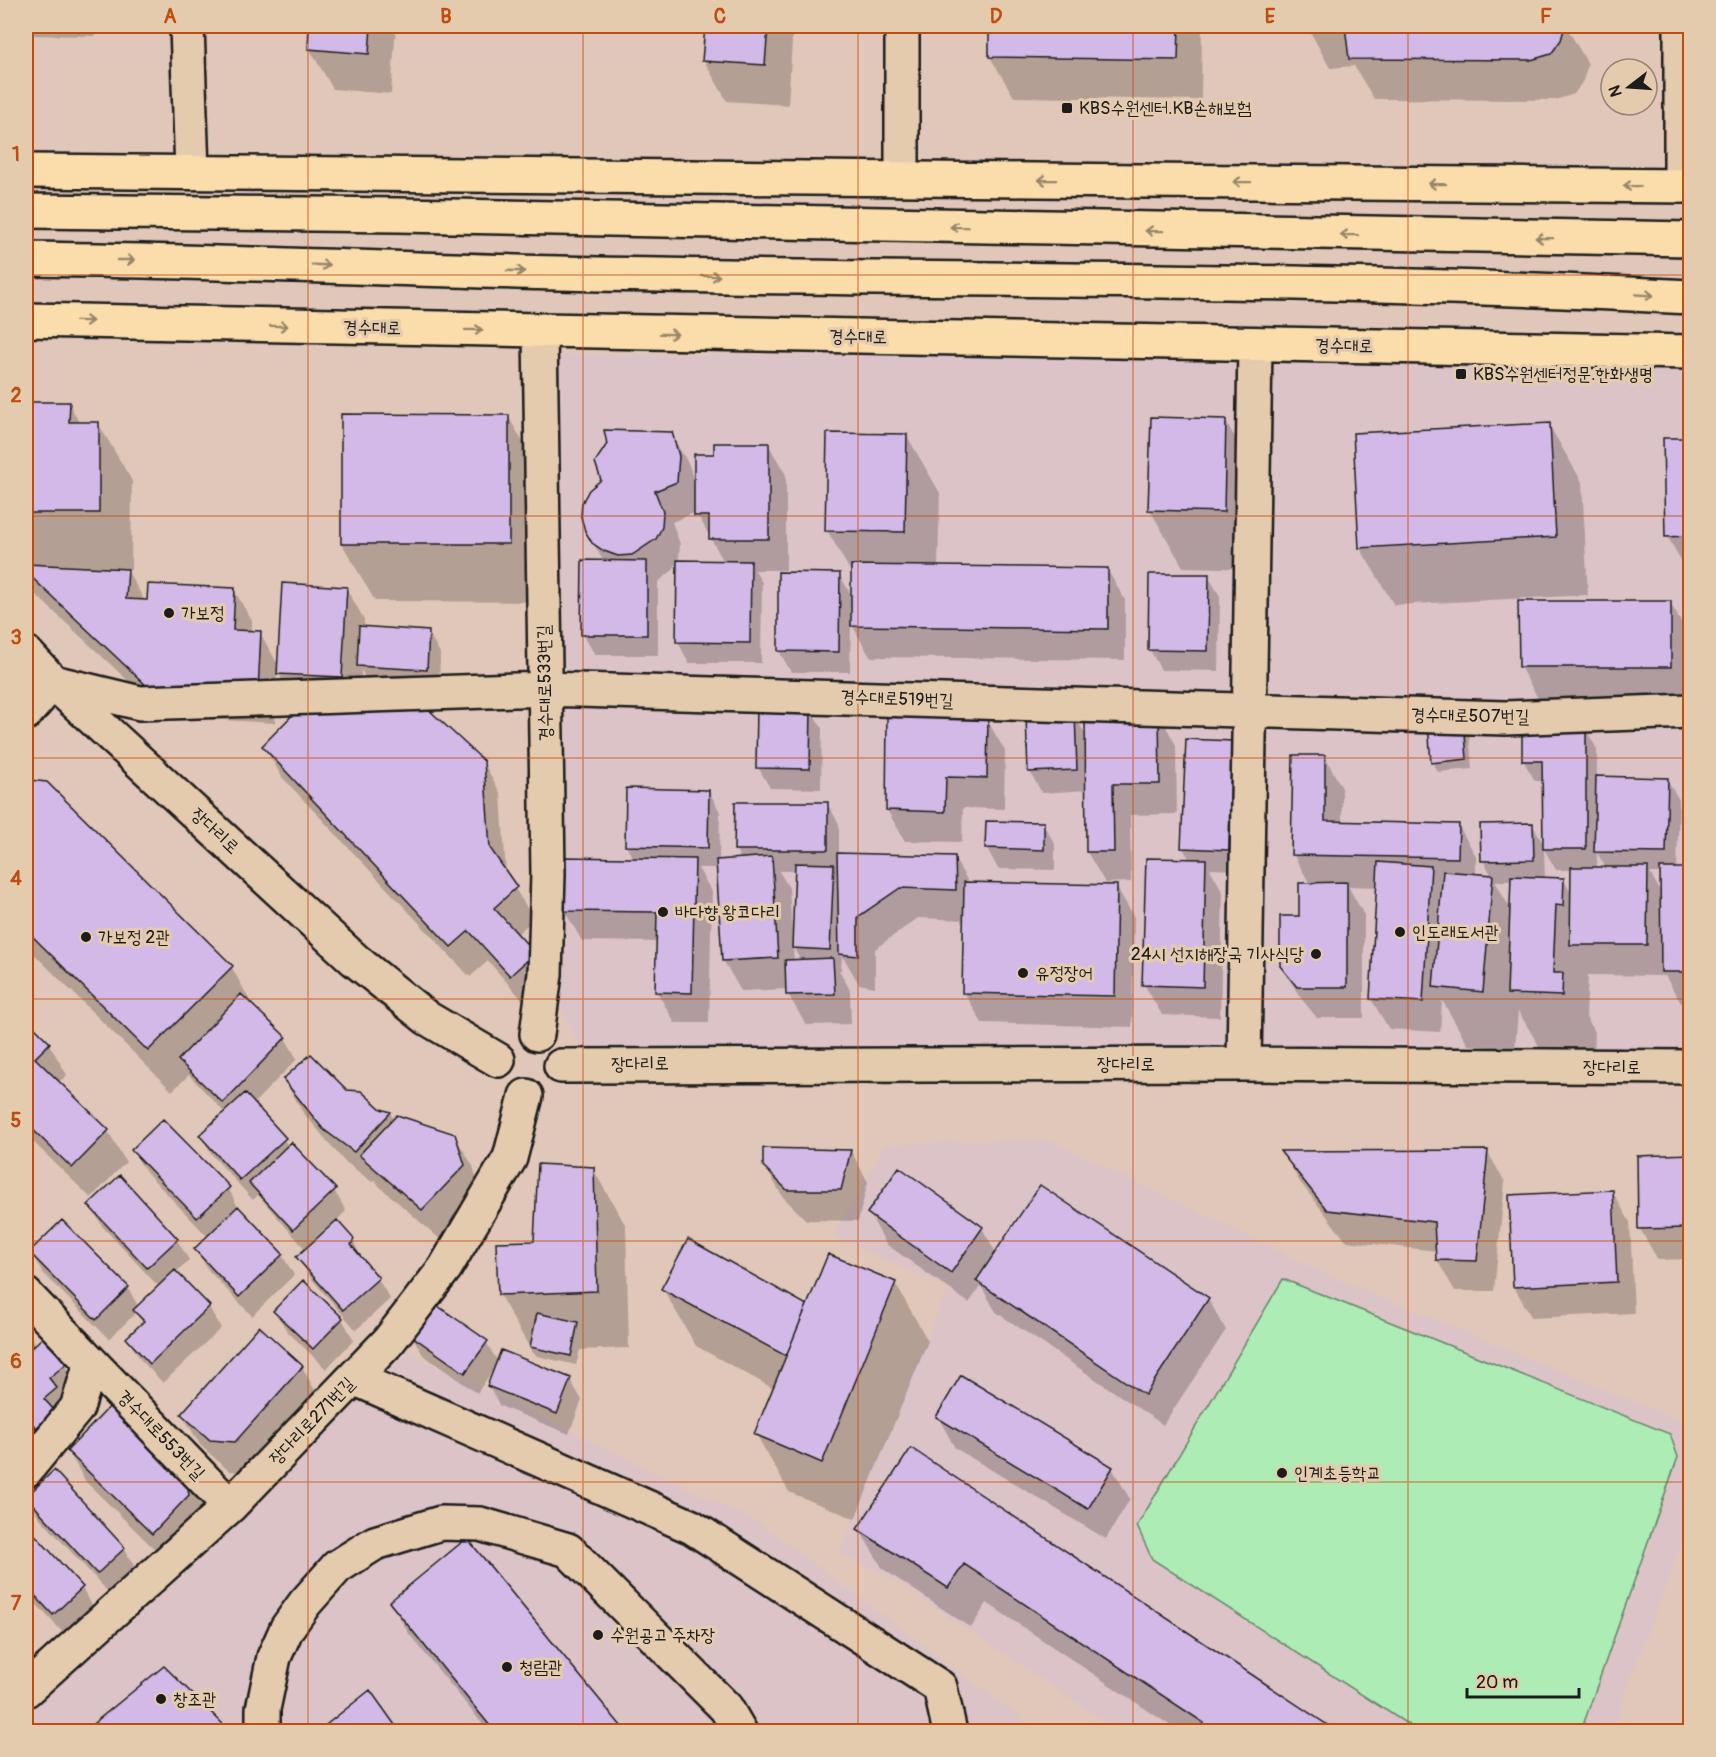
<svg xmlns="http://www.w3.org/2000/svg" width="1716" height="1757" font-family="Pangolin,'Poor Story',sans-serif">
	<rect width="100%" height="100%" fill="#e1c7b9"/>
	<filter id="ink" filterUnits="userSpaceOnUse"><feTurbulence type="fractalNoise" baseFrequency=".0167" numOctaves="2"/><feDisplacementMap in="SourceGraphic" scale="12" xChannelSelector="R" yChannelSelector="G"/><feConvolveMatrix kernelMatrix="1 2 1 2 8 2 1 2 1" color-interpolation-filters="sRGB"/></filter>
	<g filter="url(#ink)">
		<path fill="#dcc3c7" d="M1690,354V1049H582L561,1009L558,355Z
			M1049,1140L1332,1277L1690,1425V1521L1611,1731H1118L885,1573L839,1555L948,1288L833,1236L885,1145Z
			M388,1342L759,1523L1038,1731L26,1732V1698Z"/>
		<path fill="#adecb4" stroke="#648468" stroke-width="1.5" d="M1283,1279L1670,1434L1678,1457L1581,1731H1418L1152,1559L1137,1526Z"/>
		<path fill="#0003" fill-rule="evenodd" d="M26,26H95V36L26,35Z
			M311,26H396L391,94L333,89L309,48Z
			M706,26H793L788,105L727,101L704,61Z
			M991,26H1202L1201,100L1014,97L990,57Z
			M1307,26H1566L1588,64L1583,81L1574,94L1555,100L1374,99L1354,66L1330,68Z
			M26,404H69L80,424L98,423L132,481L131,570H127L145,601L234,590L252,621V632L260,633L279,666L346,588L364,619V628L428,632L440,653L439,690L370,686L361,670L360,698L483,762L501,794L506,874L534,919L516,935L534,954L528,1006L488,961L470,977L282,777L264,746L304,705H296L277,671L275,723L167,717L35,594L26,578Z
			M508,416L541,474V602L375,601L342,544Z
			M1225,420L1258,478L1256,569L1183,567L1150,510Z
			M1549,425L1582,482L1588,595L1394,605L1360,548Z
			M671,434L689,465L695,484L715,455L768,444L786,475V570H755L762,583L761,663H689L678,642L724,562L696,512L672,522L680,544L679,558L673,570L658,582V655H595L583,634L604,562L586,531Z
			M907,436L940,493L938,567L1107,569L1125,600V660L870,657L851,623L850,672H791L779,651L780,573L839,574L853,598V576L827,530Z
			M1690,439V567H1685L1667,536L1665,440Z
			M1208,576L1220,596L1219,671L1161,670L1150,650Z
			M1670,603L1688,634V698H1538L1520,667Z
			M810,708L822,728L821,789L770,788L758,767Z
			M1159,714L1176,745L1177,814L1130,815L1131,882L1105,883L1087,852V790L1042,793L1030,772L1027,717L1074,715L1087,737Z
			M987,720L1005,751L1004,809L963,808L962,842L905,841L887,810Z
			M1429,725L1469,732L1472,769L1438,772L1432,762Z
			M1585,728L1597,749V778L1667,779L1679,800L1677,870H1690V1002L1681,1003L1665,976L1588,975L1586,1017L1595,1032L1594,1053L1542,1051L1518,1011L1515,1049L1468,1045L1442,1000L1440,1032L1389,1029L1371,999L1378,887L1348,886L1364,915V1018H1317L1300,997L1281,965L1310,884L1293,854L1325,757L1342,788V823L1458,825L1476,856V875L1492,876L1483,860L1532,824L1544,845V781H1535L1523,760ZM1544,849L1556,870H1573V896L1563,879H1545ZM1597,853L1606,868H1597ZM1650,873H1662V894ZM1495,881H1512L1511,910Z
			M1232,742L1240,870L1210,869L1223,892L1220,1017L1162,1015L1144,984L1190,860L1182,847Z
			M29,782L231,966L254,1008L285,1038L297,1059L253,1104L289,1146L334,1190L346,1211L336,1221L353,1240L364,1263L378,1279L390,1299L356,1330L310,1277L298,1257L306,1250L258,1195L253,1200L213,1156L201,1136L225,1113L189,1075L172,1091L26,946V783Z
			M709,791L720,812L719,861L741,859L736,850L827,803L839,824V855L954,858L969,883L1116,886L1134,917L1132,1027L982,1023L964,992L965,920L918,918L875,949V987L859,984L842,955L841,970H839L850,990L851,1024L806,1025L788,994V989L741,991L723,960L718,868H698L712,892L709,1023H675L657,992L658,942L582,941L564,910L634,860L626,846ZM779,871H796L794,931H792L789,888ZM793,947L801,961H794Z
			M1043,824L1055,844V870L998,869L987,848Z
			M26,1021L49,1044L67,1075L58,1083L108,1131L126,1162L91,1198L26,1135Z
			M284,1080L347,1092L390,1113L394,1120L454,1135L473,1166L482,1197L441,1240L379,1186L375,1179L372,1182L343,1160L302,1111Z
			M133,1151L228,1187L239,1209L282,1255L294,1275L252,1316L208,1270L196,1249L208,1237L145,1171Z
			M851,1151L868,1182L858,1221L806,1220L783,1197L764,1165Z
			M1487,1151L1505,1182L1494,1291H1455L1437,1260V1251L1346,1241L1300,1182L1283,1153Z
			M1690,1156V1259L1658,1260L1640,1229L1638,1157Z
			M593,1169L626,1226L629,1348L580,1350L576,1365L537,1356L532,1352L499,1294Z
			M1612,1191L1630,1222L1634,1313L1532,1318L1514,1287Z
			M90,1205L177,1240L189,1260L175,1273L209,1307L221,1328L163,1383L140,1359L128,1339L143,1324L136,1313L109,1339L43,1273L31,1253L128,1288L138,1306L159,1287L102,1226Z
			M869,1213L982,1228L996,1253L1208,1299L1226,1330L1163,1425L996,1312L981,1286L969,1303L886,1244Z
			M689,1241L807,1307L895,1283L928,1341L855,1519L789,1492L756,1434L774,1389L696,1346L663,1289Z
			M275,1311L342,1319L354,1340L326,1369L287,1331Z
			M26,1326L36,1345L65,1364L77,1385L61,1398L68,1409L49,1448L26,1421Z
			M411,1334L486,1342L498,1362L501,1352L570,1380L582,1400L569,1434L500,1406L488,1386L493,1370L477,1393L423,1355Z
			M302,1367L319,1398L253,1472L229,1471L200,1445L182,1414Z
			M938,1417L1112,1468L1130,1499L1106,1539L955,1448Z
			M911,1450L1335,1732H1180L987,1603L971,1628L883,1569L859,1529Z
			M68,1451L183,1469L201,1501L206,1527L170,1564L86,1482Z
			M27,1497L124,1549L136,1569L110,1594L39,1517Z
			M26,1528L82,1588L94,1608L65,1635L26,1593Z
			M391,1603L624,1732H489L409,1634Z"/>
		<path fill="#d2b9e8" stroke="#1c1c1c" stroke-width="1.5" d="M309,26H371L369,54L308,49Z
			M705,26H768L765,65L702,61Z
			M989,26H1179L1178,60L989,57Z
			M1345,26H1565L1561,40L1551,54L1531,60L1349,59Z
			M26,402H70L69,422H99V513H26Z
			M341,414L509,415V544H341Z
			M1151,417L1226,419L1224,512L1148,510Z
			M1550,423L1556,537L1359,548L1353,433Z
			M604,430L672,432L679,456L677,482L655,491L663,512L662,527L656,539L632,555L618,556L604,551L592,543L585,531L581,517L582,503L589,490L601,480L595,462L607,444Z
			M827,433L907,434L905,532L825,531Z
			M1663,438H1690V536L1665,537Z
			M714,443H769V539H709V516H694V454H714Z
			M582,560L647,561V635H581Z
			M677,560L751,561L750,643L676,642Z
			M26,564L128,569L126,599L147,600L148,584L235,588L233,630L261,631L258,692L148,687L26,572Z
			M851,565L1108,568V629L851,626Z
			M778,572L840,573L839,652L778,651Z
			M1149,574H1209L1208,651L1148,650Z
			M282,583L347,587L342,677L277,674Z
			M1518,601H1671V667H1519Z
			M359,626L429,631L427,670L357,666Z
			M414,696L484,761L490,848L517,887L494,908L535,953L510,976L469,931L451,947L262,746L310,697Z
			M757,705L811,706L810,769L756,768Z
			M1075,713L1077,770L1028,772L1026,716Z
			M1085,713H1159L1160,784H1113L1114,852H1086Z
			M887,716L988,718L987,778L946,777L945,812L886,810Z
			M1464,721L1467,759L1431,763L1428,724Z
			M1522,727H1586V849H1543L1542,761H1522Z
			M1186,739L1233,741L1229,850L1181,848Z
			M1293,755H1325V821L1459,824L1458,858L1291,855Z
			M1596,776L1668,778L1666,853L1594,852Z
			M29,780L47,782L233,966L148,1051L26,930V781Z
			M626,788L709,790L708,848L625,846Z
			M735,802H828V850H734Z
			M986,821L1044,822V850L985,848Z
			M1533,823L1534,860L1481,861L1480,824Z
			M837,853L955,856L956,890L900,888L858,917V956L839,954Z
			M772,856L778,958L722,961L716,860Z
			M563,857L695,859L692,993L655,992L657,912L563,911Z
			M1146,858L1206,859L1203,987L1142,985Z
			M1378,862L1431,866L1423,1002L1370,999Z
			M795,863L834,864L830,950L792,948Z
			M1571,867H1648L1647,945H1570Z
			M1660,868H1690V972H1661Z
			M1443,871L1493,875L1483,992L1433,987Z
			M1511,876L1564,878L1563,906L1556,905L1553,973H1563L1562,996L1507,994Z
			M964,882L1117,885L1115,996L962,993Z
			M1347,882V987H1297L1280,966V916H1299V883Z
			M833,958L835,994L786,995L785,960Z
			M241,994L286,1037L223,1103L178,1060Z
			M26,1019L50,1043L35,1058L109,1130L72,1168L26,1123Z
			M311,1054L347,1090L361,1091L381,1109L391,1112L354,1152L323,1129L283,1079Z
			M245,1093L286,1138L240,1180L199,1135Z
			M397,1115L455,1134L465,1165L422,1210L359,1155Z
			M163,1119L230,1187L197,1218L131,1150Z
			M291,1142L336,1189L293,1230L249,1183Z
			M763,1148L851,1150L841,1190H787L763,1166Z
			M1488,1150L1477,1261L1436,1260L1434,1222L1327,1210L1280,1151Z
			M1690,1154V1228L1638,1229L1637,1156Z
			M538,1164L594,1167L597,1291L498,1295L496,1242L534,1241Z
			M899,1167L983,1227L951,1273L867,1213Z
			M120,1175L178,1239L147,1268L88,1205Z
			M1040,1185L1209,1298L1145,1395L976,1281Z
			M1613,1190L1617,1282L1513,1287L1509,1195Z
			M238,1206L283,1254L239,1297L194,1249Z
			M62,1220L129,1287L96,1320L29,1252Z
			M337,1220L354,1239L351,1245L379,1278L343,1310L296,1257Z
			M688,1239L807,1305L786,1356L661,1289Z
			M828,1254L896,1282L822,1463L754,1434Z
			M175,1270L210,1306L150,1364L126,1338L144,1321L133,1310Z
			M303,1280L343,1318L313,1349L273,1311Z
			M432,1302L488,1341L465,1373L409,1334Z
			M537,1313L578,1322L571,1356L530,1347Z
			M259,1326L303,1366L235,1442L210,1440L181,1414Z
			M43,1337L66,1364L49,1378L57,1388L44,1399L55,1411L36,1428L26,1416V1353Z
			M501,1350L571,1378L557,1414L487,1386Z
			M961,1375L1113,1467L1088,1509L936,1417Z
			M114,1402L184,1468L189,1495L152,1534L67,1451Z
			M911,1448L1338,1732H1199L1204,1723L964,1564L948,1588L857,1529Z
			M54,1470L125,1548L97,1574L26,1497Z
			M26,1525L83,1587L53,1615L26,1586Z
			M467,1538L626,1732H495L389,1602Z
			M164,1666L231,1732H83Z
			M370,1690L400,1732H317Z"/>
		<g fill="none" stroke-linecap="round" stroke-linejoin="round">
			<g stroke="#1c1c1c" stroke-width="38">
				<path id="minor" d="M187,26L192,172
					M902,26V178
					M1681,26V186
					M26,653L53,682L355,960L427,1018L498,1060
					M26,713L53,682L140,703L545,689L1505,718L1690,711
					M537,1034L545,974L548,874L540,331
					M1244,1064L1255,344
					M561,1066L1244,1064L1690,1067
					M26,1295L230,1506
					M354,1378L692,1527L940,1687L950,1732
					M26,1470L77,1408L91,1363
					M26,1690L230,1506L388,1342L445,1268L510,1158L526,1096
					M263,1732V1709L274,1657L287,1628L305,1603L337,1567L375,1543L441,1523L480,1524L568,1550L726,1708L740,1732"/>
			</g>
			<g stroke="#1c1c1c" stroke-width="38">
				<path id="major" d="M26,171L1690,186
					M26,211L399,215L1690,239
					M26,259C238,261 449,272 661,275C1004,281 1348,278 1690,297
					M26,320L1690,352"/>
			</g>
			<use href="#minor" stroke="#e5cbad" stroke-width="33"/>
			<use href="#major" stroke="#faddab" stroke-width="33"/>
		</g>
		<defs><path id="oneway-shaft" d="M-6 0H5M1.5-3L5.5 0L1.5 3" fill="none" stroke-width="1.6" stroke-linecap="round" stroke-linejoin="round" transform="scale(1.5)"/></defs>
		<g stroke="#96866b">
			<use href="#oneway-shaft" transform="translate(1047 180) rotate(-179)"/>
			<use href="#oneway-shaft" transform="translate(1242 182) rotate(-179)"/>
			<use href="#oneway-shaft" transform="translate(1437 184) rotate(-179)"/>
			<use href="#oneway-shaft" transform="translate(1632 186) rotate(-179)"/>
			<use href="#oneway-shaft" transform="translate(959 227) rotate(-179)"/>
			<use href="#oneway-shaft" transform="translate(1154 231) rotate(-179)"/>
			<use href="#oneway-shaft" transform="translate(1349 235) rotate(-179)"/>
			<use href="#oneway-shaft" transform="translate(1544 238) rotate(-179)"/>
			<use href="#oneway-shaft" transform="translate(126 260)"/>
			<use href="#oneway-shaft" transform="translate(321 265) rotate(2)"/>
			<use href="#oneway-shaft" transform="translate(516 271) rotate(2)"/>
			<use href="#oneway-shaft" transform="translate(711 276) rotate(1)"/>
			<use href="#oneway-shaft" transform="translate(1645 295) rotate(3)"/>
			<use href="#oneway-shaft" transform="translate(84 321) rotate(1)"/>
			<use href="#oneway-shaft" transform="translate(279 326) rotate(1)"/>
			<use href="#oneway-shaft" transform="translate(474 330) rotate(1)"/>
			<use href="#oneway-shaft" transform="translate(669 334) rotate(1)"/>
		</g>
	</g>
	<path fill="none" stroke="#bf4d0f" stroke-width="1.5" stroke-opacity="0.55" d="M308,26V1732M583,26V1732M858,26V1732M1133,26V1732M1408,26V1732M26,275H1690M26,516H1690M26,758H1690M26,999H1690M26,1241H1690M26,1482H1690"/>
	<g fill="#1c1c1c" stroke="#e5cbad" stroke-width="2">
		<rect x="1061" y="102" width="12" height="12" rx="3"/>
		<rect x="1455" y="368" width="12" height="12" rx="3"/>
		<circle cx="169" cy="613" r="6"/>
		<circle cx="663" cy="912" r="6"/>
		<circle cx="1400" cy="932" r="6"/>
		<circle cx="86" cy="937" r="6"/>
		<circle cx="1316" cy="954" r="6"/>
		<circle cx="1023" cy="973" r="6"/>
		<circle cx="1282" cy="1473" r="6"/>
		<circle cx="598" cy="1635" r="6"/>
		<circle cx="507" cy="1667" r="6"/>
		<circle cx="161" cy="1699" r="6"/>
	</g>
	<g text-anchor="middle" dominant-baseline="central" stroke-width="6" stroke-linejoin="round" paint-order="stroke">
		<g font-size="18" fill="#1c1c1c" stroke="#e5cbad" text-anchor="start">
			<text x="1079" y="108">KBS수원센터.KB손해보험</text>
			<text x="1473" y="374">KBS수원센터정문.한화생명</text>
			<text x="181" y="613">가보정</text>
			<text x="675" y="912">바다향 왕코다리</text>
			<text x="1412" y="932">인도래도서관</text>
			<text x="98" y="937">가보정 2관</text>
			<text x="1304" y="954" text-anchor="end">24시 선지해장국 기사식당</text>
			<text x="1035" y="973">유정장어</text>
			<text x="1294" y="1473">인계초등학교</text>
			<text x="610" y="1635">수원공고 주차장</text>
			<text x="519" y="1667">청람관</text>
			<text x="173" y="1699">창조관</text>
		</g>
		<g font-size="18" fill="#1c1c1c" stroke="#e5cbad">
			<text transform="translate(372 328) rotate(1)">경수대로</text>
			<text transform="translate(858 337) rotate(1)">경수대로</text>
			<text transform="translate(1344 346) rotate(1)">경수대로</text>
			<text transform="translate(545 683) rotate(-91)">경수대로533번길</text>
			<text transform="translate(897 699) rotate(2)">경수대로519번길</text>
			<text transform="translate(1470 716) rotate(1)">경수대로507번길</text>
			<text transform="translate(215 831) rotate(43)">장다리로</text>
			<text transform="translate(640 1064) rotate(-1)">장다리로</text>
			<text x="1126" y="1064">장다리로</text>
			<text x="1612" y="1067">장다리로</text>
			<text transform="translate(312 1421) rotate(-46)">장다리로271번길</text>
			<text transform="translate(161 1435) rotate(46)">경수대로553번길</text>
		</g>
	</g>
	<rect width="1716" height="1757" fill="none" stroke="#e5cbad" stroke-width="66"/>
	<g transform="translate(1629 87) rotate(253)"><circle r="28" fill="#e5cbad" stroke="#958573" stroke-width="1.5"/>
	<path d="M0-4.5L10 22L0 15L-10 22Z" fill="#1c1c1c"/>
	<text y="-9" font-size="16" font-weight="bold" text-anchor="middle" fill="#1c1c1c">N</text>
	</g>
	<path d="M1467 1688v9h112v-9" fill="none" stroke="#1c1c1c" stroke-width="3"/>
	<text x="1476" y="1688" font-size="18" fill="#1c1c1c" stroke="#e5cbad" stroke-width="4.5" paint-order="stroke">20 m</text>
	<rect x="33" y="33" width="1650" height="1691" fill="none" stroke="#bf4d0f" stroke-width="2"/>
	<g font-size="20" text-anchor="middle" font-weight="bold" fill="#bf4d0f">
		<text x="170" y="23">A</text>
		<text x="446" y="23">B</text>
		<text x="720" y="23">C</text>
		<text x="996" y="23">D</text>
		<text x="1270" y="23">E</text>
		<text x="1546" y="23">F</text>
		<text x="16" y="161">1</text>
		<text x="16" y="402">2</text>
		<text x="16" y="644">3</text>
		<text x="16" y="885">4</text>
		<text x="16" y="1127">5</text>
		<text x="16" y="1368">6</text>
		<text x="16" y="1610">7</text>
	</g>
</svg>
